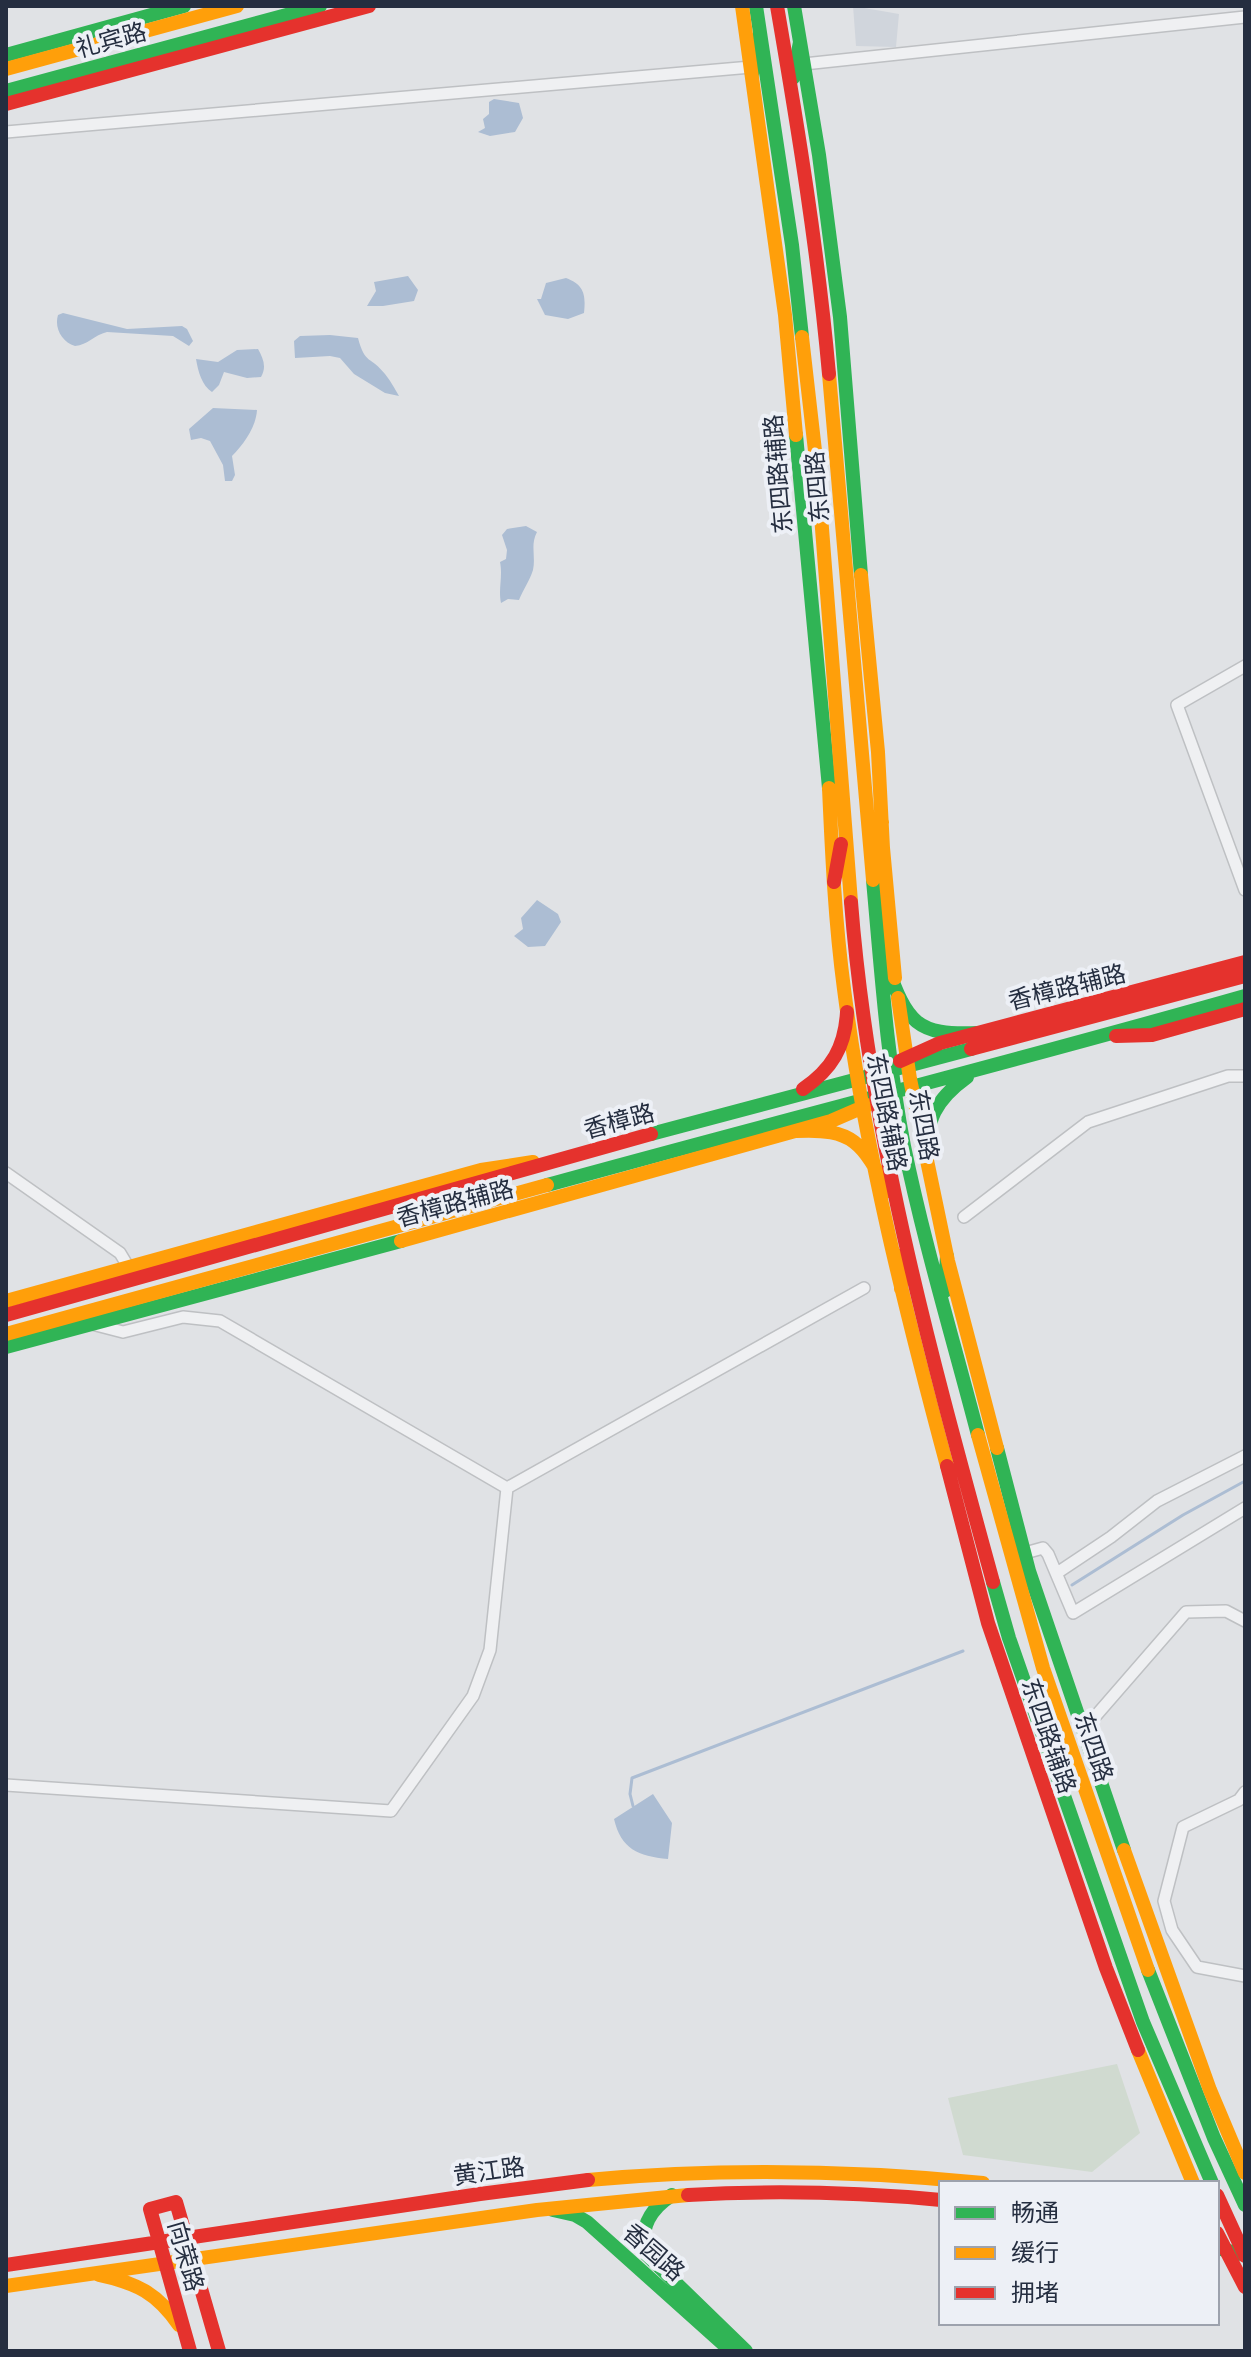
<svg xmlns="http://www.w3.org/2000/svg" width="1251" height="2357" font-family="Cabin,'Noto Sans SC',sans-serif">
	<rect width="100%" height="100%" fill="#e0e2e5"/>
	<path fill="#d0d5dc" d="M853,6L899,14L896,47L856,46Z"/>
	<path fill="#d0dad0" d="M1117,2064L1140,2133L1092,2172L963,2155L948,2098Z"/>
	<path fill="#acbdd3" d="M494,99L519,103L523,118L515,132L490,136L478,132L485,128L483,119L489,114V102Z
		M408,276L418,290L414,301L383,306H367L376,291L374,282Z
		M566,278C584,285 586,294 584,313L568,319L545,315L537,299H541L546,283Z
		M63,313L127,329L182,326L187,329L193,341L189,346L173,336L107,332C94,335 88,345 75,346C62,342 54,328 58,315Z
		M330,335L358,338C365,365 371,356 385,374C390,380 395,389 399,396L385,393L354,374L340,358L330,356L295,358L294,341L300,336Z
		M258,349C263,358 267,367 261,377L247,378L224,372L219,385L212,392C202,386 198,371 196,359L218,362L237,350Z
		M213,408L257,410C256,427 244,444 232,456L235,475L232,481H225L223,465L210,441L201,438L191,440L189,429Z
		M526,526L537,532C530,545 536,556 533,570C530,580 523,590 519,600L508,599L501,603C498,588 503,577 500,562L506,559L507,550L502,535L507,529Z
		M537,900L558,914L561,922L545,946L528,947L514,936L523,929L521,918Z
		M653,1794L672,1823L668,1859C638,1856 621,1849 614,1819Z"/>
	<g fill="none" stroke-linecap="round" stroke-linejoin="round">
		<path stroke="#acbdd3" stroke-width="3" d="M1072,1585L1183,1515L1245,1481
			M633,1806L630,1794L632,1778L963,1651"/>
		<g stroke="#bec0c3" stroke-width="14">
			<path id="street" d="M804,64L1245,17
				M6,132L751,67
				M1245,666L1177,705L1245,890
				M6,1173L120,1253L129,1268
				M964,1217L1088,1122L1228,1076H1245
				M92,1324L123,1332L183,1317L220,1321L507,1488
				M507,1488L864,1288
				M1025,1553L1043,1548L1048,1554L1073,1613L1245,1508
				M1057,1573L1111,1537L1157,1501L1245,1456
				M1093,1719L1186,1612L1226,1611L1245,1621
				M6,1785L391,1811L473,1696L490,1650L507,1488
				M1245,1792L1239,1800L1183,1827L1164,1901L1172,1930L1197,1967L1245,1976"/>
		</g>
		<use href="#street" stroke="#eff0f2" stroke-width="11"/>
		<path stroke="#30b455" stroke-width="14" d="M756,6L792,245L802,337
			M794,6L819,155L840,317L861,575
			M6,55L184,6
			M752,74L755,40
			M793,78L800,42
			M6,91L320,6
			M796,435L829,788
			M873,880C881,968 887,1059 904,1146C924,1243 953,1339 978,1435
			M887,966C907,1022 916,1036 978,1033
			M651,1134L971,1049
			M926,1159C926,1120 935,1100 967,1077
			M547,1185C779,1121 1013,1062 1245,996
			M945,1291L947,1256
			M6,1347L401,1241
			M997,1448L1029,1571L1124,1850
			M993,1582L1009,1638L1143,2022L1212,2183
			M1148,1970L1214,2138L1245,2205
			M672,2195C650,2209 640,2227 645,2253L746,2351
			M553,2210L575,2215L587,2222L731,2351
			M1217,2248L1245,2255"/>
		<path stroke="#ff9f0a" stroke-width="14" d="M742,6L785,315L796,435
			M6,69L237,6
			M802,337L818,477L851,902
			M829,374L873,880
			M861,575L878,752L883,848L895,978
			M829,788C832,855 835,922 844,989C865,1151 905,1309 947,1466
			M876,860L882,822
			M898,998L910,1079L948,1261L997,1448
			M796,1131C854,1128 862,1143 888,1191
			M401,1241L831,1121L868,1105
			M901,1289L903,1255
			M6,1301L481,1170L533,1162
			M6,1334L547,1185
			M978,1435L1043,1668L1148,1970
			M1124,1850L1210,2090L1245,2173
			M1138,2050L1193,2183
			M588,2180C720,2168 851,2170 983,2183
			M99,2275C137,2283 157,2293 179,2325
			M6,2286L537,2210L688,2195"/>
		<path stroke="#e5322d" stroke-width="14" d="M777,6C798,128 818,251 829,374
			M6,104L369,6
			M834,882L841,844
			M851,902C869,1133 932,1359 993,1582
			M1116,1036L1152,1035L1245,1009
			M971,1049L1245,976
			M900,1061L940,1043L1245,962
			M803,1089C832,1069 845,1047 847,1012
			M6,1315L651,1134
			M947,1466L988,1623L1106,1968L1138,2050
			M688,2195C773,2190 856,2192 941,2200
			M1217,2195L1245,2256
			M1217,2233L1245,2287
			M6,2265L480,2194L588,2180
			M190,2351L150,2209L176,2202L219,2351"/>
	</g>
	<g text-anchor="middle" dominant-baseline="central" stroke-width="8" stroke-linejoin="round" paint-order="stroke">
		<g font-size="24" fill="#252e40" stroke="#edf0f6">
			<text transform="translate(111 40) rotate(-15)">礼宾路</text>
			<text transform="translate(778 474) rotate(-95)">东四路辅路</text>
			<text transform="translate(817 487) rotate(-95)">东四路</text>
			<text transform="translate(1067 987) rotate(-14)">香樟路辅路</text>
			<text transform="translate(887 1112) rotate(79)">东四路辅路</text>
			<text transform="translate(619 1121) rotate(-15)">香樟路</text>
			<text transform="translate(924 1125) rotate(80)">东四路</text>
			<text transform="translate(455 1203) rotate(-15)">香樟路辅路</text>
			<text transform="translate(1049 1736) rotate(71)">东四路辅路</text>
			<text transform="translate(1094 1747) rotate(71)">东四路</text>
			<text transform="translate(489 2171) rotate(-8)">黄江路</text>
			<text transform="translate(654 2252) rotate(41)">香园路</text>
			<text transform="translate(186 2256) rotate(74)">向荣路</text>
		</g>
	</g>
	<rect width="1251" height="2357" fill="none" stroke="#252e40" stroke-width="16"/>
	<rect x="939" y="2181" width="280" height="144" fill="#edf0f6" stroke="#9da2ad" stroke-width="2"/>
	<rect x="955" y="2207" width="40" height="12" fill="#30b455" stroke="#9da2ad" stroke-width="2"/>
	<text x="1011" y="2221" font-size="24" fill="#252e40">畅通</text>
	<rect x="955" y="2247" width="40" height="12" fill="#ff9f0a" stroke="#9da2ad" stroke-width="2"/>
	<text x="1011" y="2261" font-size="24" fill="#252e40">缓行</text>
	<rect x="955" y="2287" width="40" height="12" fill="#e5322d" stroke="#9da2ad" stroke-width="2"/>
	<text x="1011" y="2301" font-size="24" fill="#252e40">拥堵</text>
</svg>
